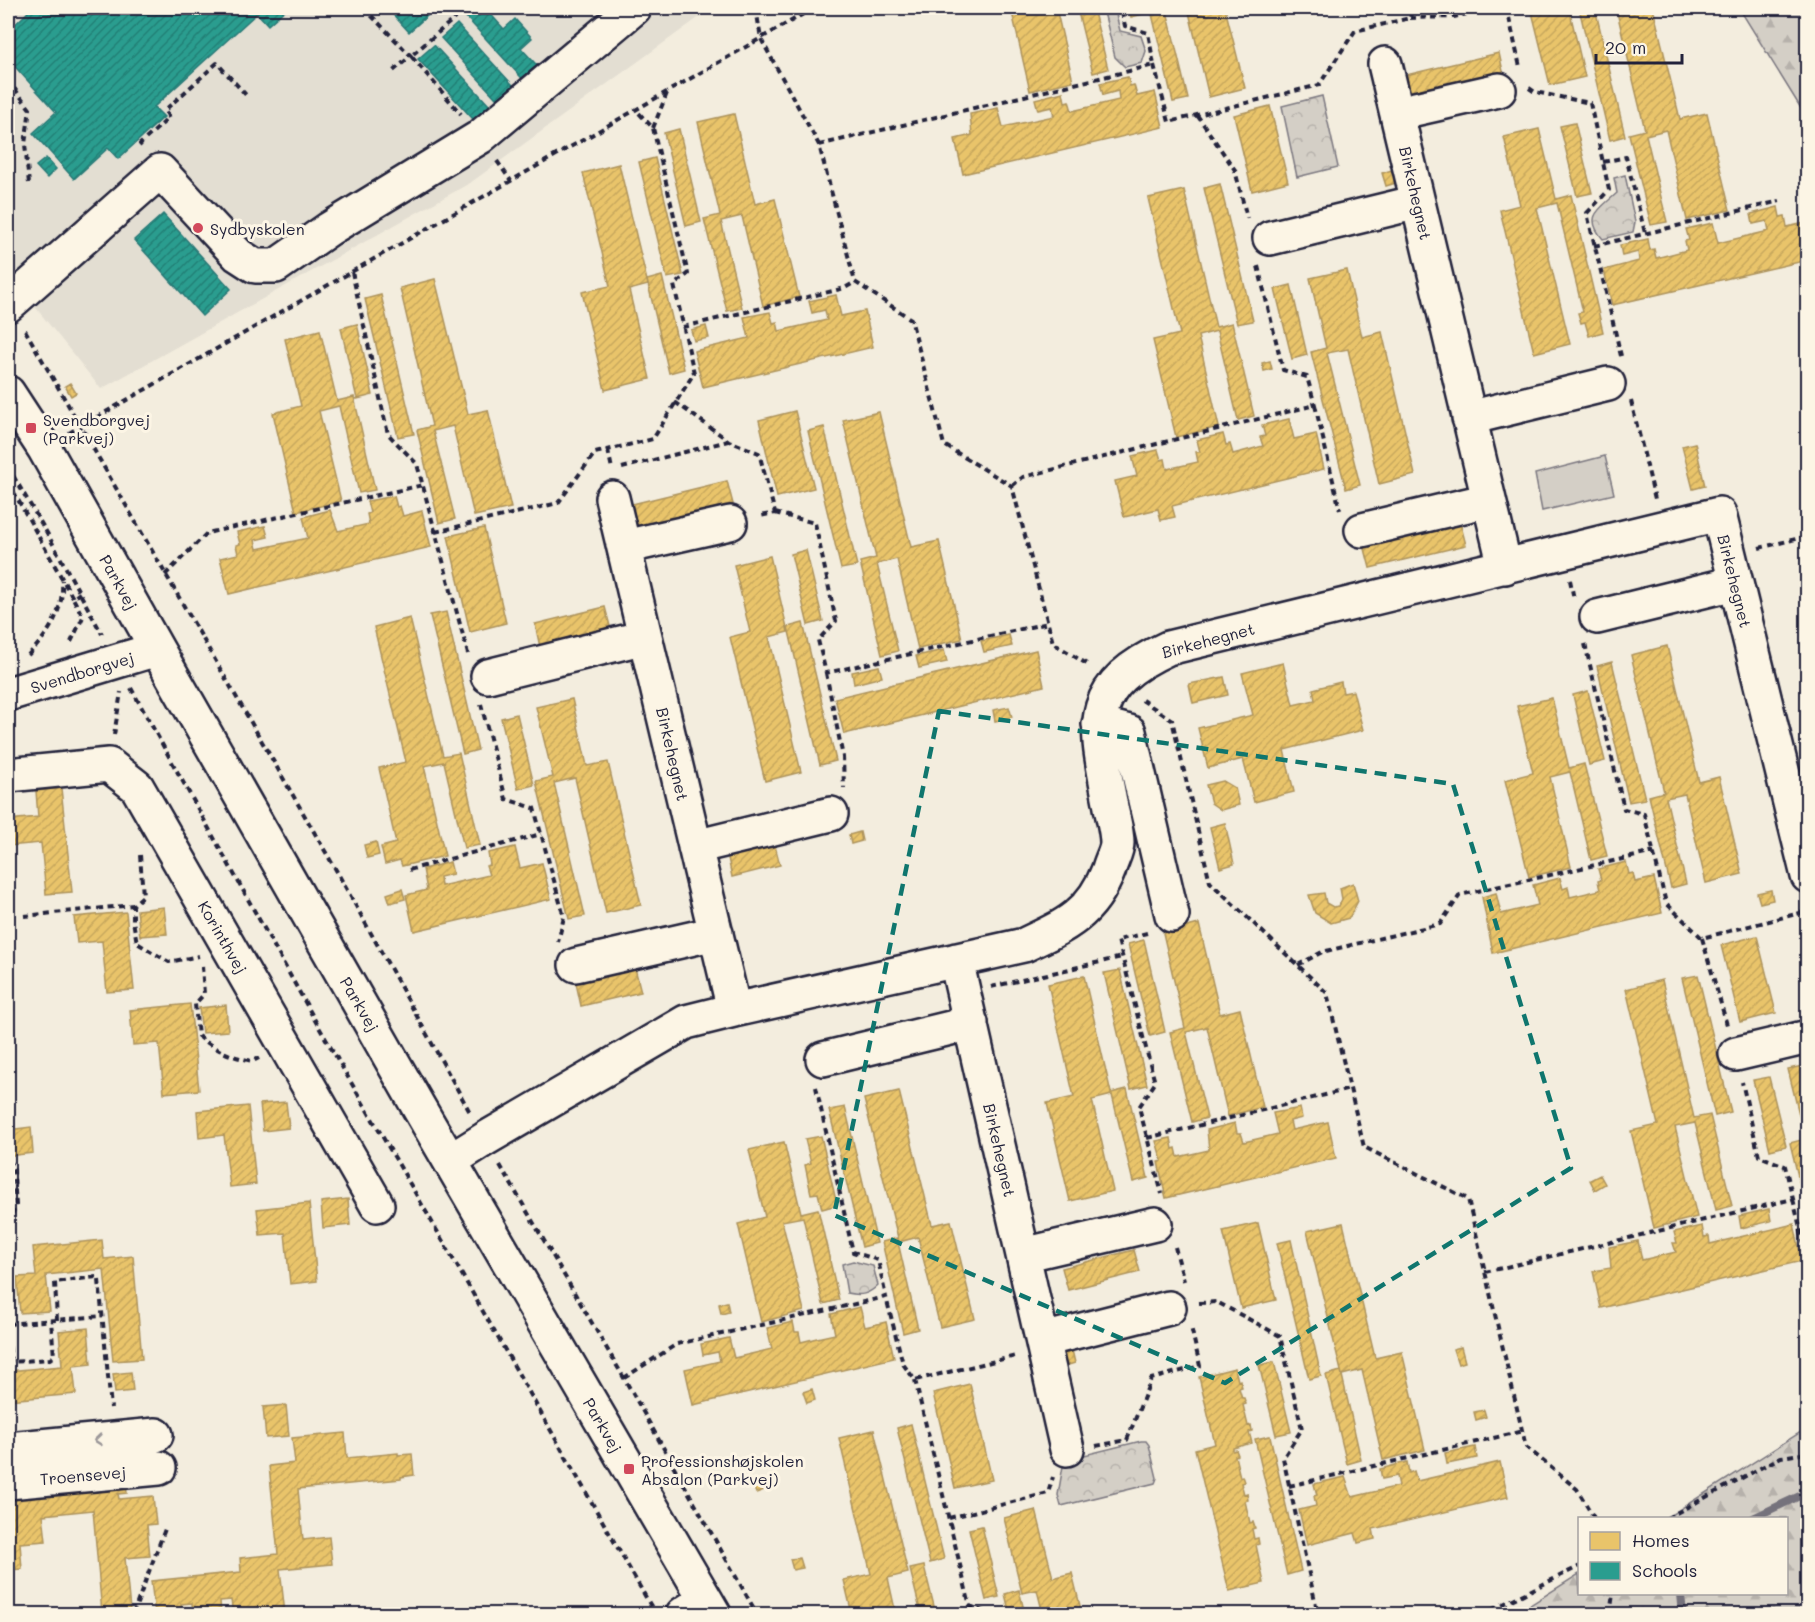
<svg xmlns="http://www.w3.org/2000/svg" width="1815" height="1622" font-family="Mali,sans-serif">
	<defs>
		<pattern id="forest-firs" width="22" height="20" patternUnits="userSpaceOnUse" patternTransform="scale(1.5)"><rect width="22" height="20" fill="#d4cfc6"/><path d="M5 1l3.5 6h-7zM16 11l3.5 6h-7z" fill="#b6b1ab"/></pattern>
		<pattern id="park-crowns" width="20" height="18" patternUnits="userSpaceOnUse" patternTransform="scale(1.5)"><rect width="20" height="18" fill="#d4cfc6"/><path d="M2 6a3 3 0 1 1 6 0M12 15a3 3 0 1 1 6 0" fill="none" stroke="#b6b1ab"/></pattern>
		<pattern id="homes-hatch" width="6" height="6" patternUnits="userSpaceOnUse" patternTransform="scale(1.5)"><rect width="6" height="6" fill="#e9c46a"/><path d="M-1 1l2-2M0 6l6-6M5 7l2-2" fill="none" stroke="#c8a85d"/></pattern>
		<pattern id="schools-hatch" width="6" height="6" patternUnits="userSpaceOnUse" patternTransform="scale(1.5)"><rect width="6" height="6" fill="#2a9d8f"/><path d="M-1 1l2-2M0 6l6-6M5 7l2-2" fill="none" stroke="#248076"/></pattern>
	</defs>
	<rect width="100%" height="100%" fill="#f3edde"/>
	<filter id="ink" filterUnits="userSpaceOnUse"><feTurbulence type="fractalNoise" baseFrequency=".0167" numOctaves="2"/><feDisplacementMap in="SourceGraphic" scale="12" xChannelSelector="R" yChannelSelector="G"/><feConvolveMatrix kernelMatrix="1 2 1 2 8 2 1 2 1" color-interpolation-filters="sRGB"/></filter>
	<g filter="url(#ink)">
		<path fill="#e3ded2" d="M8,8H712L470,183L101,389L8,273Z"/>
		<path fill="url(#forest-firs)" stroke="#7b7880" stroke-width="1.5" d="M1739,8H1807V118Z
			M1807,1428V1614H1516L1579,1574L1580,1594H1786V1518H1666Z"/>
		<path fill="url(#park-crowns)" stroke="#7b7880" stroke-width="1.5" d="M1115,10L1120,31L1141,36L1146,51L1142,63L1125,67L1115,57L1104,12Z
			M1322,96L1338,167L1297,177L1282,106Z
			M1625,175L1635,222L1633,232L1603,239C1583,216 1600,209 1617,193L1614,178Z
			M853,1261L873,1266L878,1285C868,1295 861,1296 847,1293L842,1264Z
			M1141,1441H1146L1149,1445L1157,1478L1155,1483L1061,1506L1058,1495L1064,1460Z"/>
		<path fill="#d4cfc6" stroke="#7b7880" stroke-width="1.5" d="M1605,456L1614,494L1542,511L1535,474Z"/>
		<path fill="url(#homes-hatch)" stroke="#ad935c" stroke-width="1.5" d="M1011,8H1056L1073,81L1030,91Z
			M1077,8H1093L1108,69L1093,73Z
			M1129,8H1145L1147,13L1131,17Z
			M1161,8H1183L1167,11L1188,99L1173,102L1151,10Z
			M1188,8H1225L1245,88L1209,97Z
			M1531,8H1569L1585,77L1550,85Z
			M1579,8H1595L1625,136L1610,140Z
			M1616,8H1653L1680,119L1707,113L1730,210L1687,220L1666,130L1646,135L1667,222L1651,225L1629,134L1645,130Z
			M1499,53L1504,76L1411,98L1406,75Z
			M1128,77L1130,86L1134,85L1137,96L1155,92L1163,127L963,174L955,139L972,135L970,114L998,108L1003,127L1054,116L1052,107L1038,110L1035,99L1063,92L1065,102L1069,101L1072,111L1119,100L1118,91L1103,95L1100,83Z
			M1270,106L1288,182L1252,191L1234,115Z
			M734,114L755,204L775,199L799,297L763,306L742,216L721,221L742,308L727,311L704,219L720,215L698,122Z
			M1575,123L1592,193L1577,196L1560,126Z
			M679,129L701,222L686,226L664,133Z
			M1539,129L1556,199L1571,195L1603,332L1589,336L1585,322L1581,323L1578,313L1583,312L1557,203L1537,208L1570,344L1534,353L1500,210L1520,205L1504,137Z
			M655,158L683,275L667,278L639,162Z
			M619,164L648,285L629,290L650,379L605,390L582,292L610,286L583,173Z
			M1392,170L1396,183L1386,186L1382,173Z
			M1220,184L1253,321L1237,324L1204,188Z
			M1184,190L1216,327L1232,323L1254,416L1238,420L1217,331L1198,336L1219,427L1176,437L1153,340L1180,334L1148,198Z
			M1778,207L1780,217L1785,216L1787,227L1805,223L1808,234V260L1612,305L1604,270L1639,261L1638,252L1622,256L1620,245L1648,239L1650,250L1654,249L1656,258L1687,250L1685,241L1689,240L1686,229L1713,223L1718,243L1769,231L1767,221L1753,224L1751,214Z
			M1347,270L1362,337L1382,332L1415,475L1379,484L1348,349L1327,353L1360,485L1346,489L1311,352L1326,348L1310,278Z
			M662,276L684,369L669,373L647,280Z
			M435,279L468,414L488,410L511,508L474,516L453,426L433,431L455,519L439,523L417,430L432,426L400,288Z
			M1291,285L1307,355L1292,359L1275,289Z
			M381,295L414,434L398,437L365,299Z
			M836,295L841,316L865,311L873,347L703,387L694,351L749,338L744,317L770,312L773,323L777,322L779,331L827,320L825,310L812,313L809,301Z
			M357,324L373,395L357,399L341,328Z
			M706,326L709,338L694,341L691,330Z
			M320,330L337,401L354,397L375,490L359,493L339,406L319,411L341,501L296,512L273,413L301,406L285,339Z
			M1270,361L1272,369L1264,371L1262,363Z
			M70,383L76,393L71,396L65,386Z
			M795,411L814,488L777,497L759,420Z
			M879,412L911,547L939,541L962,639L918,649L897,559L877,564L898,651L882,655L860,562L876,558L843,420Z
			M1289,419L1294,439L1316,434L1324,469L1172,506L1175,517L1161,520L1158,509L1124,517L1115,481L1137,476L1132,456L1158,450L1161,460L1165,459L1167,469L1198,462L1196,452H1200L1197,440L1223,434L1226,445L1230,444L1233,454L1263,446L1260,437L1265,436L1262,425Z
			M824,427L857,566L841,569L808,431Z
			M1695,443L1705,486L1693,489L1682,446Z
			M727,481L733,504L634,528L628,505Z
			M394,496L397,507L400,506L403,516L422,511L431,547L229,594L220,558L238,554L236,545L240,544L237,532L265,526L268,537L255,540L257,549L308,538L303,517L330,510L338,531L369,524L367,514L370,513L367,501Z
			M1460,522L1466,545L1370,568L1364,545Z
			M484,528L506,623L470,632L448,536Z
			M806,550L823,621L808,625L791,554Z
			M770,556L788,632L769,637L801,772L765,781L730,637L750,632L734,565Z
			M605,607L611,630L540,647L535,624Z
			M446,612L478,750L463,754L430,615Z
			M410,618L443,756L459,753L480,845L464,848L444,762L424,766L445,856L402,866L400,860L385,864L381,847L396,843L379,768L406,762L374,627Z
			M803,623L836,761L820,765L788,627Z
			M1009,635L1012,646L984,652L981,641Z
			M1667,646L1699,782L1719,777L1742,874L1706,883L1685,794L1666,798L1686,884L1671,888L1649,796L1664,792L1631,655Z
			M944,650L947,662L919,668L916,656Z
			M1036,650L1044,686L844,734L835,698Z
			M1612,662L1645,799L1629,802L1597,666Z
			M1283,663L1293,705L1315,700L1313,689L1341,682L1343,693L1353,691L1363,730L1284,750L1294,792L1254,802L1243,759L1208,768L1198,728L1253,715L1242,673Z
			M879,666L882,677L854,684L852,672Z
			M1224,677L1228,695L1193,703L1189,684Z
			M1588,691L1605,761L1589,765L1573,695Z
			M1552,698L1569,768L1584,764L1607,856L1591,860L1570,772L1550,777L1571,867L1529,877L1505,780L1533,773L1517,706Z
			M572,699L587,766L608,762L641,905L606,913L575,778L554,783L585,916L569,919L536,781L553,777L536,707Z
			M1009,707L1012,717L995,721L993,710Z
			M517,714L534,785L518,789L501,718Z
			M1223,781L1235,788L1239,805L1221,810L1211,803L1206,785Z
			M61,788L72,892L46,894L41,843L8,846V820L38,817L36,791Z
			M1225,823L1234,864L1220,868L1210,827Z
			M860,832L862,841L851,844L849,835Z
			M376,842L379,855L367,858L364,845Z
			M774,842L780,865L732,877L727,853Z
			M515,847L520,868L542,863L551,899L414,931L406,895L427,890L423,869L450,862L453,874L440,877L441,886L489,875L486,866L490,865L488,853Z
			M1626,862L1629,874L1633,873L1635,882L1654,878L1662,913L1493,953L1482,897L1496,893L1501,914L1538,905L1533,885L1560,878L1563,889L1568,887L1570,897L1600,890L1598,881L1601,880L1598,869Z
			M1353,883L1358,901L1349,918L1331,923L1315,913L1309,895L1324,893L1326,903L1333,907L1339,906L1342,899L1340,888Z
			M402,889L405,899L390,903L387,894Z
			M1771,890L1773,900L1760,903L1757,893Z
			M164,907L167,934L140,936L137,910Z
			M126,912L134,990L107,992L102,941L77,943L74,917Z
			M1199,924L1220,1014L1240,1009L1263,1107L1228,1116L1207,1027L1186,1032L1207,1118L1192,1122L1170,1032L1185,1028L1163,933Z
			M1757,936L1776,1013L1740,1022L1721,945Z
			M1144,940L1165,1032L1150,1036L1128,944Z
			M635,968L641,992L581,1006L576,983Z
			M1120,970L1147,1085L1131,1089L1104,973Z
			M1698,975L1731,1112L1715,1116L1682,978Z
			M1084,976L1111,1093L1127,1089L1148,1178L1133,1182L1112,1095L1092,1100L1113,1191L1070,1201L1047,1103L1074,1097L1048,984Z
			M1662,980L1694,1118L1710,1115L1732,1206L1716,1210L1695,1123L1675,1127L1697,1217L1654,1228L1631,1131L1658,1125L1626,989Z
			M190,1004L199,1090L164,1093L159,1043L133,1045L130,1010Z
			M226,1005L228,1031L202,1033L199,1008Z
			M1808,1065L1806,1145L1808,1218L1790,1143L1805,1139L1788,1069Z
			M1769,1077L1786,1146L1770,1150L1753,1080Z
			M899,1091L932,1225L951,1221L975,1319L940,1327L918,1237L899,1242L864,1099Z
			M286,1102L289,1128L263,1131L260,1104Z
			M248,1106L256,1184L230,1187L224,1135L199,1138L197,1111Z
			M845,1107L877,1243L862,1247L829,1110Z
			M1300,1108L1302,1118L1290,1121L1292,1130L1328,1122L1336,1158L1166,1198L1158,1162L1162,1161L1156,1141L1171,1138L1173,1149L1176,1148L1178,1157L1209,1150L1207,1130L1235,1123L1237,1133H1241L1244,1142L1278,1134L1273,1113Z
			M31,1127L33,1153L8,1156V1130Z
			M821,1136L837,1205L822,1209L818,1193L811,1194L805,1165L811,1163L805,1139Z
			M784,1142L801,1213L818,1209L839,1300L823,1304L803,1217L782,1221L804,1311L761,1322L738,1224L765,1217L749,1150Z
			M1600,1175L1605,1184L1595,1190L1590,1180Z
			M348,1199L350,1225L323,1228L321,1202Z
			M309,1203L317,1281L290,1284L285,1233L260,1235L257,1209Z
			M1769,1209L1771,1221L1741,1228L1739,1216Z
			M1258,1223L1276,1300L1241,1308L1223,1231Z
			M1343,1223L1375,1358L1402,1352L1425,1450L1383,1460L1362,1370L1342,1375L1307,1231Z
			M1794,1224L1802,1261L1601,1308L1593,1271L1611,1268L1609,1247L1638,1241L1642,1260L1676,1252L1673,1243H1677L1674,1232L1702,1226L1704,1237L1709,1236L1710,1244Z
			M897,1238L918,1329L903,1333L882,1242Z
			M102,1240L104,1259L133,1256L142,1359L113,1361L104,1269L46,1275L50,1311L20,1313L17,1277L36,1276L33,1247Z
			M1291,1240L1321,1376L1309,1379L1277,1243Z
			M1134,1250L1140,1272L1068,1290L1062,1268Z
			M727,1302L729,1312L721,1314L719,1304Z
			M860,1307L865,1327L886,1322L894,1358L693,1405L685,1369L720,1361L718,1352L703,1355L701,1344L729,1338L734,1358L772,1349L767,1328L793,1322L795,1332H799L801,1342L817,1338L835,1334L831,1314Z
			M88,1328L91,1364L73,1366L76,1394L8,1400V1371L62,1366L59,1331Z
			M1461,1347L1465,1362L1458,1364L1453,1349Z
			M1072,1350L1075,1363L1065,1366L1061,1353Z
			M1274,1362L1291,1432L1276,1435L1259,1365Z
			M1235,1368L1238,1381L1240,1380L1242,1387L1239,1388L1242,1398H1244L1246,1404L1243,1405L1248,1426L1251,1425L1252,1431L1249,1432L1252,1443L1233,1448V1451L1236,1450L1238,1455L1235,1456L1240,1477L1242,1476L1244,1482L1241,1483L1244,1494L1247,1493L1248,1500L1245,1501L1250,1523L1253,1522L1255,1528L1252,1529L1254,1539L1258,1538L1259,1544L1256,1545L1264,1583L1229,1591L1195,1449L1215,1444L1199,1377Z
			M1341,1371L1361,1460L1347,1464L1326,1375Z
			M131,1372L133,1391L115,1393L113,1374Z
			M970,1384L992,1480L955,1488L933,1393Z
			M812,1389L815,1400L807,1403L803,1392Z
			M286,1405L289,1436L266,1438L263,1407Z
			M1484,1410L1486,1417L1476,1420L1474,1412Z
			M911,1424L944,1559L930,1563L897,1428Z
			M874,1430L908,1573L888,1578L896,1614H852L844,1580L871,1574L839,1438Z
			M345,1433L347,1458L398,1453V1455L412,1454L414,1475L401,1477V1479L298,1489L303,1540L329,1537L332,1564L280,1569L285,1614H233L231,1600L220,1601L221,1614H193L192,1603L181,1604L182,1614H155L151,1581L241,1572L240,1558L278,1554L269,1466L295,1463L292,1438Z
			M1270,1436L1301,1571L1287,1575L1255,1439Z
			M1475,1447L1477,1458L1447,1464L1445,1453Z
			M1407,1462L1409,1473L1414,1471L1417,1481L1500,1462L1508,1497L1373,1529L1375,1539L1358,1543L1355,1533L1307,1545L1299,1510L1316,1506L1314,1496L1317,1495L1314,1484L1345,1477L1352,1497L1399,1486L1397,1476L1382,1479L1380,1469Z
			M761,1483L764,1490L756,1493L753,1486Z
			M126,1484L127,1493L118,1494L119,1499L153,1496L156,1524L147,1525L150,1556L125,1558L130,1610L102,1613L93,1510L43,1515L46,1541L20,1543L22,1569L8,1570V1504H15L14,1491Z
			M1036,1510L1053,1578L1072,1573L1082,1614H1043L1037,1590L1022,1593L1004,1518Z
			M982,1526L999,1597L986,1600L969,1529Z
			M800,1558L803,1568L793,1570L790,1559Z
			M924,1566L936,1614H921L910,1569Z
			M1019,1590L1025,1614H1010L1005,1594Z"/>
		<path fill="url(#schools-hatch)" stroke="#287876" stroke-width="1.5" d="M24,8H287L268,25L257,13L154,107L164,117L118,159L108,148L74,179L33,133L56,112L8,59V31L28,12Z
			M387,8H436L409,32Z
			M476,8H485L504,29L515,19L532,38L521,48L545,74L530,87L466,17Z
			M457,24L522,95L506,109L441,38Z
			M434,45L499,116L483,130L418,59Z
			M46,158L56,169L47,178L36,166Z
			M163,214L231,289L202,316L134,240Z"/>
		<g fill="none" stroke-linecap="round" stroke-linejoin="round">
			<path stroke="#75727b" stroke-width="8" d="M1753,1518L1808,1492
				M1681,1594L1683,1614"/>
			<g stroke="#22223b" stroke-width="38">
				<path id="minor" d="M1385,64L1505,567
					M1397,113L1499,90
					M1270,238L1418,202
					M8,305L160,171L238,255L255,266H276L329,229L480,137L634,8
					M8,393L44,448L157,649L419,1108L714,1614
					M1469,418L1608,384
					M612,498L734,1010
					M1362,530L1489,500
					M624,547L730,523
					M1597,617L1735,583
					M488,676L645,637
					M8,694L157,649
					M1099,724L1129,732L1172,915
					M8,775L109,765L137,787L377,1205
					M695,847L831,814
					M956,960L1067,1449
					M576,965L716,933
					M1736,1054L1808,1037
					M823,1059L971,1023
					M450,1161L485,1139L686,1022L734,1010L1024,945C1065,926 1092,914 1109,869C1111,861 1117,851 1117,843C1117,831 1113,818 1111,807C1096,727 1081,688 1168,648L1719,514L1808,876
					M1023,1255L1155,1224
					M1043,1340L1169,1308
					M8,1449L156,1435
					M8,1482L159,1468
					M683,1614L705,1600"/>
			</g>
			<path stroke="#22223b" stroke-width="4" stroke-dasharray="6 4.5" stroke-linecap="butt" d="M364,8L411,56L392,72
				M451,8L449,10L456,17L411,56L461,114
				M756,8L761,39L819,145L855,282L911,319L944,445L1012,486L1053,643L1090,666
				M1410,18L1454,17L1494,8L1508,13L1520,67
				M1154,65L1169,122L1319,85L1355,31L1410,18L1412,8
				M8,80L30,109L25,144L29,184
				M1529,88L1535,92L1590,103L1609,190L1587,213L1621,356
				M1197,115L1235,170L1247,218
				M653,128L667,93
				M819,145L1154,65L1148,33L1125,26L1121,8
				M142,146L140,144L169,118L165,110L217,63L246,95
				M497,161L511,181
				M1603,162L1626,157L1645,233
				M1594,246L1780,201
				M1258,266L1283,370L1307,377L1315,405
				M352,272L388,434L417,464L468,654
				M683,327L845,288L855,282
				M25,330L336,870L471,1114
				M1631,401L1655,499
				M675,402L729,441L759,453L775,513L760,516
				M69,433L814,8
				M608,450L612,469
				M8,467L47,533L102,634
				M622,468L728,441
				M8,482L73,598
				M1012,486L1023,477L1315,405L1340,510
				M775,513L815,523L836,621L818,640L826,673L1048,623
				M435,532L558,503L595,453L653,439L694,373L674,285L688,274L653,128L636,110
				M1759,548L1808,536
				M165,575L207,533L423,485
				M1570,580L1574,599
				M71,642L83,617L73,598L80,593
				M1585,644L1624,809L1644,814L1666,903L1702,938L1808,911
				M28,655C49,634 64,611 62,580
				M826,673L843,757L844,788
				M131,688L316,1022L428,1215L652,1608
				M1142,700L1172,720L1210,882L1327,993L1364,1147L1468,1199L1526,1447L1577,1489L1594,1518
				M481,704L506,799L534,808L564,917L558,942
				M114,735L121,692
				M140,855L143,896L133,905V921L137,943L169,962L199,956
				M409,870L541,834
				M24,916L133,905
				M1147,933L1118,940L1155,1083L1139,1107L1162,1194
				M1702,938L1727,1025
				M1298,965L1322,952L1440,924L1460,895L1654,852
				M202,966L204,994L195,1004L198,1036C218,1051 228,1056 253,1061L259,1058
				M991,987L1122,957
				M816,1087L853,1252L878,1260L886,1297
				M1147,1138L1350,1089
				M8,1160L13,1165L16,1205L8,1224
				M500,1165L624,1378L757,1614
				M1793,1199L1808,1260
				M1175,1247L1184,1281
				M1485,1272L1793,1199L1785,1166L1759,1156L1742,1082
				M1199,1303L1217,1302L1280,1336L1302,1429L1283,1458L1318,1614
				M57,1320L55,1282L97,1277L99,1280L111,1408
				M8,1324L102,1316
				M8,1336L11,1362L50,1359L54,1356L51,1321
				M624,1378L677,1344L886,1297L903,1364L915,1380L1016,1356
				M915,1380L970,1606L990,1614
				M1096,1446L1127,1440L1151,1379L1200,1366L1191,1327
				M1289,1486L1523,1431
				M949,1518L1048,1493L1053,1477
				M1667,1518L1781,1457L1808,1453
				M133,1614L165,1529
				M1483,1614L1580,1566
				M1610,1614L1613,1594"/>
			<use href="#minor" stroke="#fcf5e5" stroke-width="33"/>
		</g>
		<defs><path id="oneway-chevron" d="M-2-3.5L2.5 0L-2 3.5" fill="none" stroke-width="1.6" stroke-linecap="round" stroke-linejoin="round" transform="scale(1.5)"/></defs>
		<use stroke="#9a9698" href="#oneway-chevron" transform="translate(98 1440) rotate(174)"/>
	</g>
	<path fill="none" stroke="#0f766e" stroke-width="4.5" stroke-dasharray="12 8" stroke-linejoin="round" d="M939,711L1453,784L1571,1168L1225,1383L834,1215Z"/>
	<g fill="#d1495b" stroke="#fcf5e5" stroke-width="2">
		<circle cx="198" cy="228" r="6"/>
		<rect x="25" y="422" width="12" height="12" rx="3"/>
		<rect x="623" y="1463" width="12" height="12" rx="3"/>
	</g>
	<g text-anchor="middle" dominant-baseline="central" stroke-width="6" stroke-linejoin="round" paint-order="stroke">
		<g font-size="16" fill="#22223b" stroke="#fcf5e5">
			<text transform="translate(1416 193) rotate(77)">Birkehegnet</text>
			<text transform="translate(1735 581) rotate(76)">Birkehegnet</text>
			<text transform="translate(119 582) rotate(61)">Parkvej</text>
			<text transform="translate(1208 640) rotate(-15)">Birkehegnet</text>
			<text transform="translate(82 672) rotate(-17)">Svendborgvej</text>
			<text transform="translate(673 754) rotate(77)">Birkehegnet</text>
			<text transform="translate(223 937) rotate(60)">Korinthvej</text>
			<text transform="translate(360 1004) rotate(60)">Parkvej</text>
			<text transform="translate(1000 1150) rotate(77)">Birkehegnet</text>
			<text transform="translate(603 1425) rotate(60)">Parkvej</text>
			<text transform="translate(83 1475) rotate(-5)">Troensevej</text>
		</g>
		<g font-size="16" fill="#22223b" stroke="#fcf5e5" text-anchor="start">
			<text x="210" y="228">Sydbyskolen</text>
			<text x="43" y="419">Svendborgvej<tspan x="43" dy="18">(Parkvej)</tspan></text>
			<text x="641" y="1460">Professionshøjskolen<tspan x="641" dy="18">Absalon (Parkvej)</tspan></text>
		</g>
	</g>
	<rect width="1815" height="1622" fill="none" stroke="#fcf5e5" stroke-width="30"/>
	<rect x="15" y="15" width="1785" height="1592" fill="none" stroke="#22223b" stroke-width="2" filter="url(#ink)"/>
	<rect x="1578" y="1517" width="210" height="78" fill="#fcf5e5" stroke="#a5a1a1" stroke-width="1.5"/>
	<rect x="1590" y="1532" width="30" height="18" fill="#e9c46a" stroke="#a5a1a1" stroke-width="1.5"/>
	<text x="1632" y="1547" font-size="18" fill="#22223b">Homes</text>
	<rect x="1590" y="1562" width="30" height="18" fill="#2a9d8f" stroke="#a5a1a1" stroke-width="1.5"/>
	<text x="1632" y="1577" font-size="18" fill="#22223b">Schools</text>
	<path d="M1596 54v9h86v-9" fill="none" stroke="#22223b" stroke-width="3"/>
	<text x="1605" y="54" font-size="18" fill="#22223b" stroke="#fcf5e5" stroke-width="4.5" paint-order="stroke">20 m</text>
</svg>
